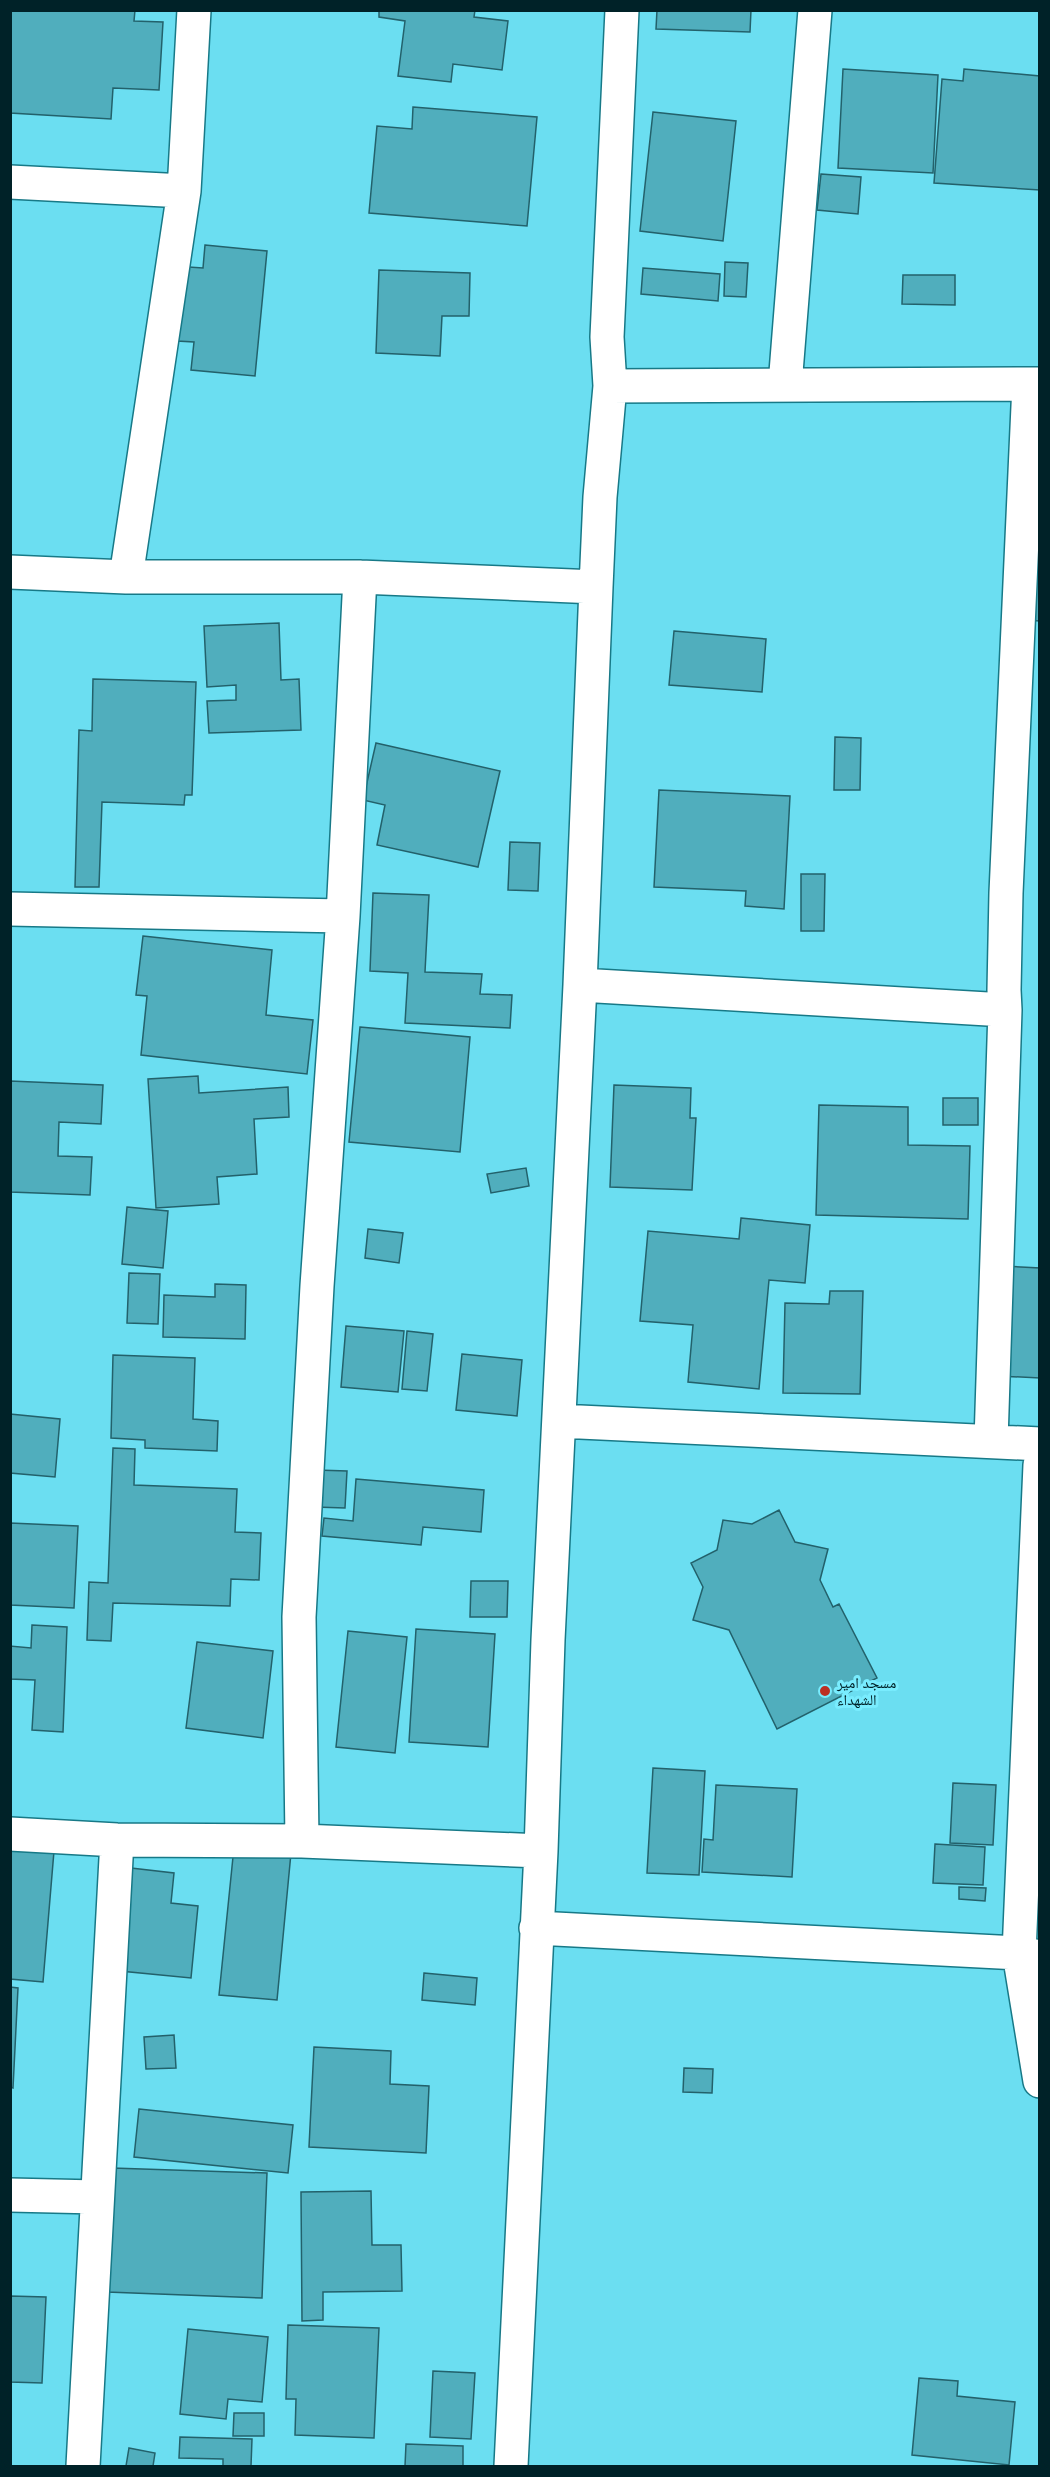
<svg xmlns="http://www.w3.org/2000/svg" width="1050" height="2477" font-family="'Public Sans','Noto Naskh Arabic',sans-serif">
	<rect width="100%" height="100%" fill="#6bdef1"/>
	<path fill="#50aebd" stroke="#23616b" stroke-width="1.5" d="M10,10H135L134,21L163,22L159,90L113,88L111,119L10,113Z
		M379,10H475L474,17L508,21L502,70L453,64L451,82L398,76L405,21L379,17Z
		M657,10H751L750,32L656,29Z
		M843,69L938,75L933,173L838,168Z
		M964,69L1040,76V190L934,183L942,79L963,81Z
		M413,107L537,117L527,226L369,213L377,126L412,129Z
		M653,112L736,121L723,241L640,231Z
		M821,174L861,177L858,214L817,210Z
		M205,245L267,251L255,376L191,370L194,342L177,341L174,266L203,268Z
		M725,262L748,263L746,297L724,296Z
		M643,268L720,274L718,301L641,294Z
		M379,270L470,273L469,316H442L440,356L376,353Z
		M903,275H955V305L902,304Z
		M1040,485V621L1024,620Z
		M279,623L281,680L299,679L301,730L209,733L207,701L236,700V685L207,687L204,626Z
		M674,631L766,639L762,692L669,685Z
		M93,679L196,682L192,795H185L184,805L102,802L99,887H75L79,730L92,731Z
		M835,737L861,738L860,790H834Z
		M376,743L500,771L478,867L377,845L385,805L363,800Z
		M659,790L790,796L784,909L745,906L746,891L654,887Z
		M510,842L540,843L538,891L508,890Z
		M801,874H825L824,931H801Z
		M373,893L429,895L425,972L482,974L480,994L512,995L510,1028L405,1023L408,973L370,971Z
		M143,936L272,950L266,1015L313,1020L307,1074L141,1055L147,996L136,995Z
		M360,1027L470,1037L460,1152L349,1142Z
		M198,1076L199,1093L288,1087L289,1117L254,1119L257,1174L217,1177L219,1204L156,1208L148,1079Z
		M10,1081L103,1085L101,1124L59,1122L58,1156L92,1157L90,1195L10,1192Z
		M614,1085L691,1088L690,1118H696L692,1190L610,1187Z
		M943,1098H978V1125H943Z
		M819,1105L908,1107V1145L970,1146L968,1219L816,1215Z
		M526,1168L529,1186L491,1193L487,1174Z
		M127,1207L168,1211L163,1268L122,1264Z
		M741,1218L810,1225L805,1283L769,1280L759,1389L688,1382L693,1325L640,1321L648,1231L739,1239Z
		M368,1229L403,1233L399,1263L365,1258Z
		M1002,1266L1040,1268V1378L998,1376Z
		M129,1273L160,1274L158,1324L127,1323Z
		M215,1284L246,1285L245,1339L163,1337L164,1295L215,1297Z
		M830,1291H863L860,1394L783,1393L785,1303L829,1304Z
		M346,1326L404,1331L398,1392L341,1387Z
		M407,1331L433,1334L427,1391L402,1389Z
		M462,1354L522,1360L517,1416L456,1410Z
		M113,1355L195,1358L193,1419L218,1421L217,1451L145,1448V1440L111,1438Z
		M10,1414L60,1419L55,1477L10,1473Z
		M113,1448L135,1449L134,1485L237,1489L235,1532L261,1533L259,1580L231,1579L230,1606L113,1603L111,1641L87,1640L89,1582L108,1583Z
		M316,1470L347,1471L345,1508L315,1507Z
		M356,1479L484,1490L481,1532L423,1527L421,1545L322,1536L324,1518L353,1521Z
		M779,1510L795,1542L828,1549L820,1580L833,1607L839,1604L877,1678L777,1729L729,1630L693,1620L703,1587L691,1563L717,1550L723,1520L752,1524Z
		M10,1523L78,1526L74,1608L10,1605Z
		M471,1581H508L507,1617H470Z
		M32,1625L67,1627L63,1732L32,1730L35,1680L10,1679V1646L31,1648Z
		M416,1629L495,1634L488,1747L409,1742Z
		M348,1631L407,1637L395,1753L336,1747Z
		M197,1642L273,1651L263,1738L186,1728Z
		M653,1768L705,1771L699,1875L647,1873Z
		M953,1783L996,1785L993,1845L950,1843Z
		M716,1785L797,1789L792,1877L702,1872L704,1839L713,1840Z
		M935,1844L985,1847L983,1885L933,1883Z
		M10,1847L54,1851L43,1982L10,1979Z
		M234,1847L291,1853L277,2000L219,1995Z
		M131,1868L174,1873L171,1903L198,1906L191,1978L120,1971Z
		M959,1887L986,1888L985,1901L959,1899Z
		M424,1973L477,1978L475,2005L422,2000Z
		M10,1987L18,1988L13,2088L10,2087Z
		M174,2035L176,2068L146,2069L144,2037Z
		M314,2047L391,2051L390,2084L429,2086L426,2153L309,2147Z
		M684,2068L713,2069L712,2093L683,2092Z
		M139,2109L293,2125L288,2173L134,2157Z
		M112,2168L267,2173L262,2298L107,2292Z
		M371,2191L372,2245H401L402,2291L323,2292V2320L302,2321L301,2192Z
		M10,2296L46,2297L42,2383L10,2382Z
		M288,2325L379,2328L374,2438L295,2435L296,2399H286Z
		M188,2329L268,2337L262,2402L228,2399L226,2419L180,2414Z
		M433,2371L475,2373L471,2439L430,2437Z
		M919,2378L958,2381L957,2396L1015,2402L1009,2465L912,2455Z
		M234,2413H264V2436H233Z
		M180,2437L252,2439L251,2466H223V2459L179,2458Z
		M406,2444L463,2446V2466H405Z
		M129,2448L155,2453L153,2466H126Z"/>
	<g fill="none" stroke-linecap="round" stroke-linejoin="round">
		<g stroke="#177987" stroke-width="36">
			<path id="street" d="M10,182L184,191
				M785,385L815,10
				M610,386L1040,384
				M10,572L126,577H360L596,587
				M126,577L184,191L194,10
				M10,909L343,916
				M580,985L1005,1010
				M559,1421L1040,1444
				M991,1441L1005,1010L1004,990L1006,893L1029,384
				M1040,1465L1019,1953L1040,2081
				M10,1834L117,1840L302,1841L541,1851
				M302,1841L299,1617L317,1286L343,916L360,577
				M536,1928L1019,1953L1040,1957
				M10,2195L97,2197
				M83,2466L117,1840
				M511,2466L541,1851L548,1640L580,985L596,587L600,497L610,386L607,337L622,10"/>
		</g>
		<use href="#street" stroke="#fff" stroke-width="33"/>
	</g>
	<circle fill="#bc2f23" stroke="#79ecfe" stroke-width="2" cx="825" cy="1691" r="6"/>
	<g text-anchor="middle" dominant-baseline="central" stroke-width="6" stroke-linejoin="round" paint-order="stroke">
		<g font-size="15" fill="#002228" stroke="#79ecfe" text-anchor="start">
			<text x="837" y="1682">مسجد امير<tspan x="837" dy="17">الشهداء</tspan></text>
		</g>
	</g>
	<rect width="1050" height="2477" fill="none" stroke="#002228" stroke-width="24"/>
</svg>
